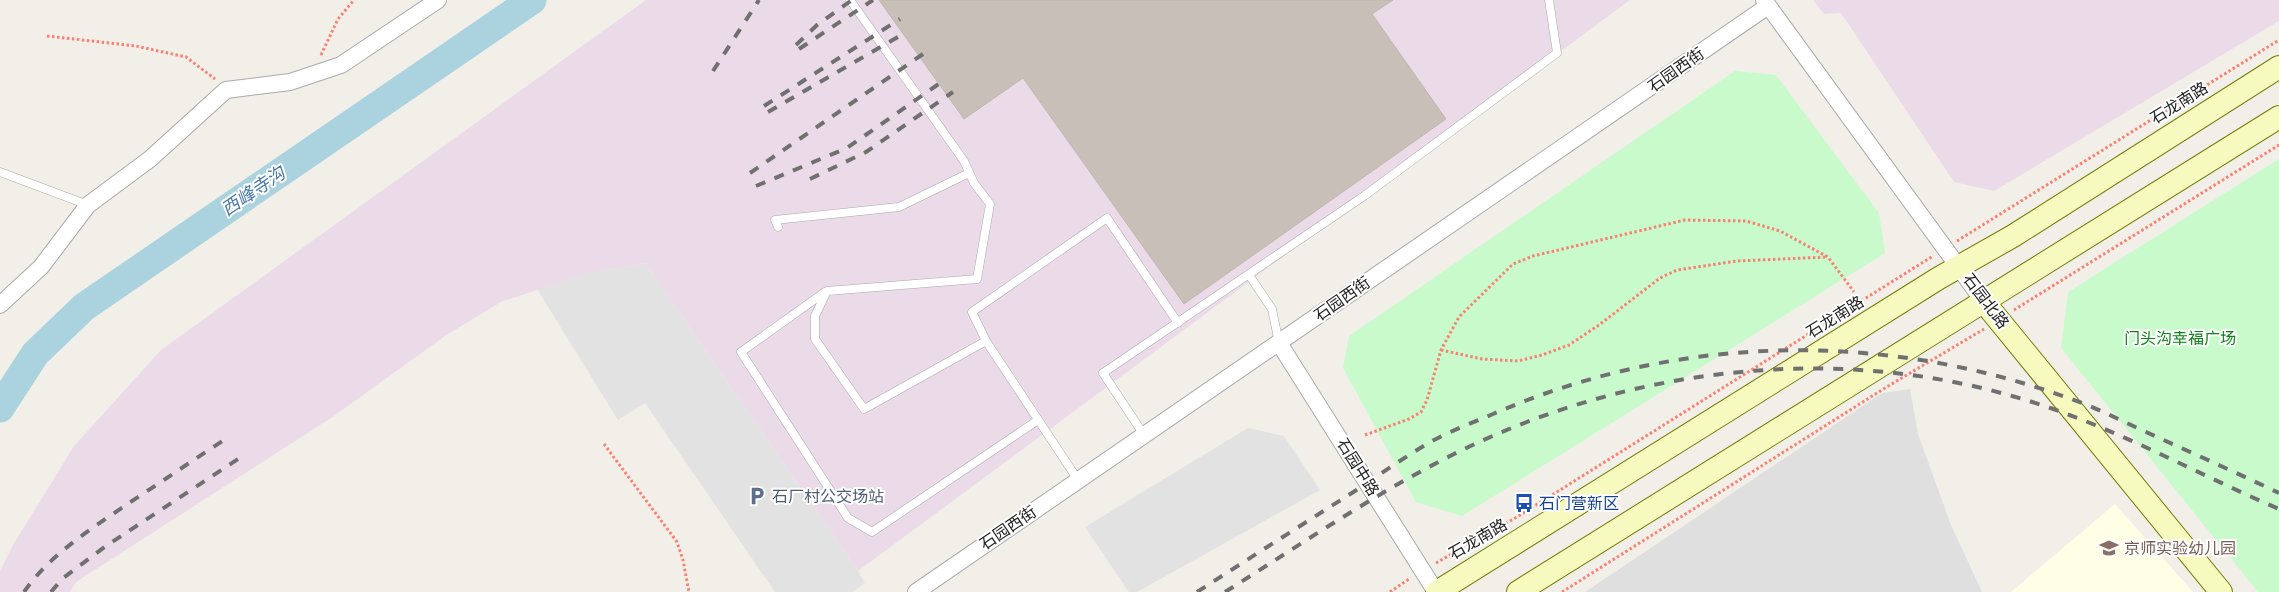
<svg xmlns="http://www.w3.org/2000/svg" width="2279" height="592" font-family="'Roboto Condensed','Noto Sans SC',sans-serif">
	<rect width="100%" height="100%" fill="#f2efe9"/>
	<path fill="#e0dfdf" d="M1910,389L1918,434L1951,525L1982,592H1585L1882,393Z"/>
	<path fill="#ebdbe8" d="M646,0H1630L858,571L645,263L586,274L501,302L445,336L334,416L76,582L70,592H0V571L13,545L74,446L161,350Z
		M1813,0H2279V21L1994,191L1954,182L1841,13L1824,14Z"/>
	<path fill="#ffffe5" d="M2115,504L2193,592H2011Z"/>
	<path fill="#c8facc" d="M1735,71L1776,75L1879,213L1885,253L1462,516L1416,502L1343,368L1349,336Z
		M2279,159V592H2258L2061,348L2068,292Z"/>
	<path fill="#e2e2e2" d="M645,263L858,571L865,583L852,592H775L645,403L618,420L537,289L586,274Z
		M1248,428L1284,436L1320,490L1137,592H1129L1085,527Z"/>
	<g fill="none" stroke-linecap="round" stroke-linejoin="round">
		<path stroke="#aad3df" stroke-width="29" d="M0,408L35,354L84,307L532,0"/>
	</g>
	<path fill="#c7bfb8" stroke="#c4b6ab" d="M879,0H1393L1372,14L1446,119L1184,304L1023,78L964,119Z"/>
	<g fill="none" stroke-linecap="round" stroke-linejoin="round">
		<g stroke="#a9a9a9" stroke-width="9">
			<path id="lane" d="M850,0L964,161L974,183L990,204L977,279L827,291L815,316V339L864,409L986,341L1078,480
				M0,172L88,205
				M778,227L775,220L899,207L969,173
				M1249,275L1272,309L1279,343
				M825,292L741,352L848,518L872,532L1038,420
				M986,341L972,312L1107,218L1178,323
				M1144,435L1103,373L1364,196L1557,53L1549,0"/>
		</g>
		<g stroke="#a9a9a9" stroke-width="18">
			<path id="street" d="M1764,0L1984,302
				M0,305L41,267L88,205L150,159L226,90L290,82L341,65L438,0
				M1279,343L1436,592
				M916,592L1768,6"/>
		</g>
		<g stroke="#707d05" stroke-width="24">
			<path id="secondary" d="M1984,302L2221,592
				M1437,592L1939,278L2013,236L2279,67
				M1518,592L2279,117"/>
		</g>
		<path stroke="#fa8072" stroke-width="3" stroke-dasharray="2.5 2.5" stroke-linecap="butt" d="M47,36L136,46L186,57L215,79
			M321,55L338,19L354,0
			M1957,241L2279,40
			M2014,310L2279,145
			M1441,350L1482,359L1518,361L1542,355L1569,345L1599,325L1660,278L1677,270L1737,261L1827,257
			M1365,435L1409,419L1421,412L1427,400L1441,350L1459,317L1513,264L1533,256L1685,220L1746,221L1780,231L1828,257L1854,292
			M604,444L677,542L683,560L689,592
			M1436,563L1517,517L1933,256
			M1390,592L1409,579
			M1562,592L1885,388L1984,329"/>
		<use href="#lane" stroke="#fff" stroke-width="8"/>
		<use href="#street" stroke="#fff" stroke-width="16"/>
		<use href="#secondary" stroke="#f7fabf" stroke-width="22"/>
		<path stroke="#707070" stroke-width="4" stroke-dasharray="10 10" stroke-linecap="butt" d="M796,45L817,25L852,0
			M799,49L873,0
			M713,71L759,0
			M764,106L900,19
			M768,112L903,34
			M750,173L923,54
			M810,179L866,152L953,92
			M756,186L847,148L943,81
			M24,592C50,554 94,527 132,501C163,481 193,460 224,440
			M51,592L62,579L106,546L238,459
			M1197,592C1250,558 1303,524 1355,491C1381,474 1407,455 1434,440C1453,430 1474,422 1493,414C1682,332 1889,330 2082,403C2103,411 2124,422 2146,432C2190,452 2235,472 2279,493
			M1225,592C1300,545 1374,494 1454,454C1624,369 1828,343 2012,396C2106,422 2190,471 2279,509"/>
	</g>
	<defs>
		<g id="parking-bare" transform="scale(1.5)"><path d="M-3.5-5.5H1a3.5 3.5 0 0 1 0 7H-1V5.5H-3.5ZM-1-3.4V-.6H.8a1.4 1.4 0 0 0 0-2.8Z" fill="#5c6f8a" stroke="#fff" stroke-width="2.5" paint-order="stroke"/></g>
		<g id="bus-bare" transform="scale(1.5)"><path d="M-5-6H5V4H4V6H2V4H-2V6H-4V4H-5ZM-3.5-4V0h7V-4ZM-3.5 1.2v1.5H-2V1.2ZM2 1.2v1.5H3.5V1.2Z" fill="#1a4fb4" stroke="#fff" stroke-width="2.5" paint-order="stroke"/></g>
		<g id="school-bare" transform="scale(1.5)"><path d="M0-5L7-2L0 1L-7-2ZM-4 1L0 2.5L4 1V4Q0 6-4 4Z" fill="#8d6e63" stroke="#fff" stroke-width="2.5" paint-order="stroke"/></g>
	</defs>
	<g fill-rule="evenodd">
		<use href="#parking-bare" x="757" y="496"/>
		<use href="#bus-bare" x="1524" y="503"/>
		<use href="#school-bare" x="2109" y="548"/>
	</g>
	<g text-anchor="middle" dominant-baseline="central" stroke-width="4" stroke-linejoin="round" paint-order="stroke">
		<g font-size="16" fill="#222" stroke="#fff">
			<text transform="translate(1676 70) rotate(-35)">石园西街</text>
			<text transform="translate(2179 103) rotate(-32)">石龙南路</text>
			<text transform="translate(1342 299) rotate(-35)">石园西街</text>
			<text transform="translate(1986 301) rotate(53)">石园北路</text>
			<text transform="translate(1835 317) rotate(-32)">石龙南路</text>
			<text transform="translate(1358 467) rotate(58)">石园中路</text>
			<text transform="translate(1008 528) rotate(-34)">石园西街</text>
			<text transform="translate(1478 539) rotate(-30)">石龙南路</text>
		</g>
		<g font-size="16" fill="#0c8416" stroke="#fff">
			<text x="2180" y="338">门头沟幸福广场</text>
		</g>
		<g font-size="16" fill="#4e5e75" stroke="#fff" text-anchor="start">
			<text x="772" y="496">石厂村公交场站</text>
		</g>
		<g font-size="16" fill="#164399" stroke="#fff" text-anchor="start">
			<text x="1539" y="503">石门营新区</text>
		</g>
		<g font-size="16" fill="#785e54" stroke="#fff" text-anchor="start">
			<text x="2124" y="548">京师实验幼儿园</text>
		</g>
		<g font-size="18" font-style="italic" fill="#4a7aab" stroke="#fff">
			<text transform="translate(253 191) rotate(-34)">西峰寺沟</text>
		</g>
	</g>
</svg>
